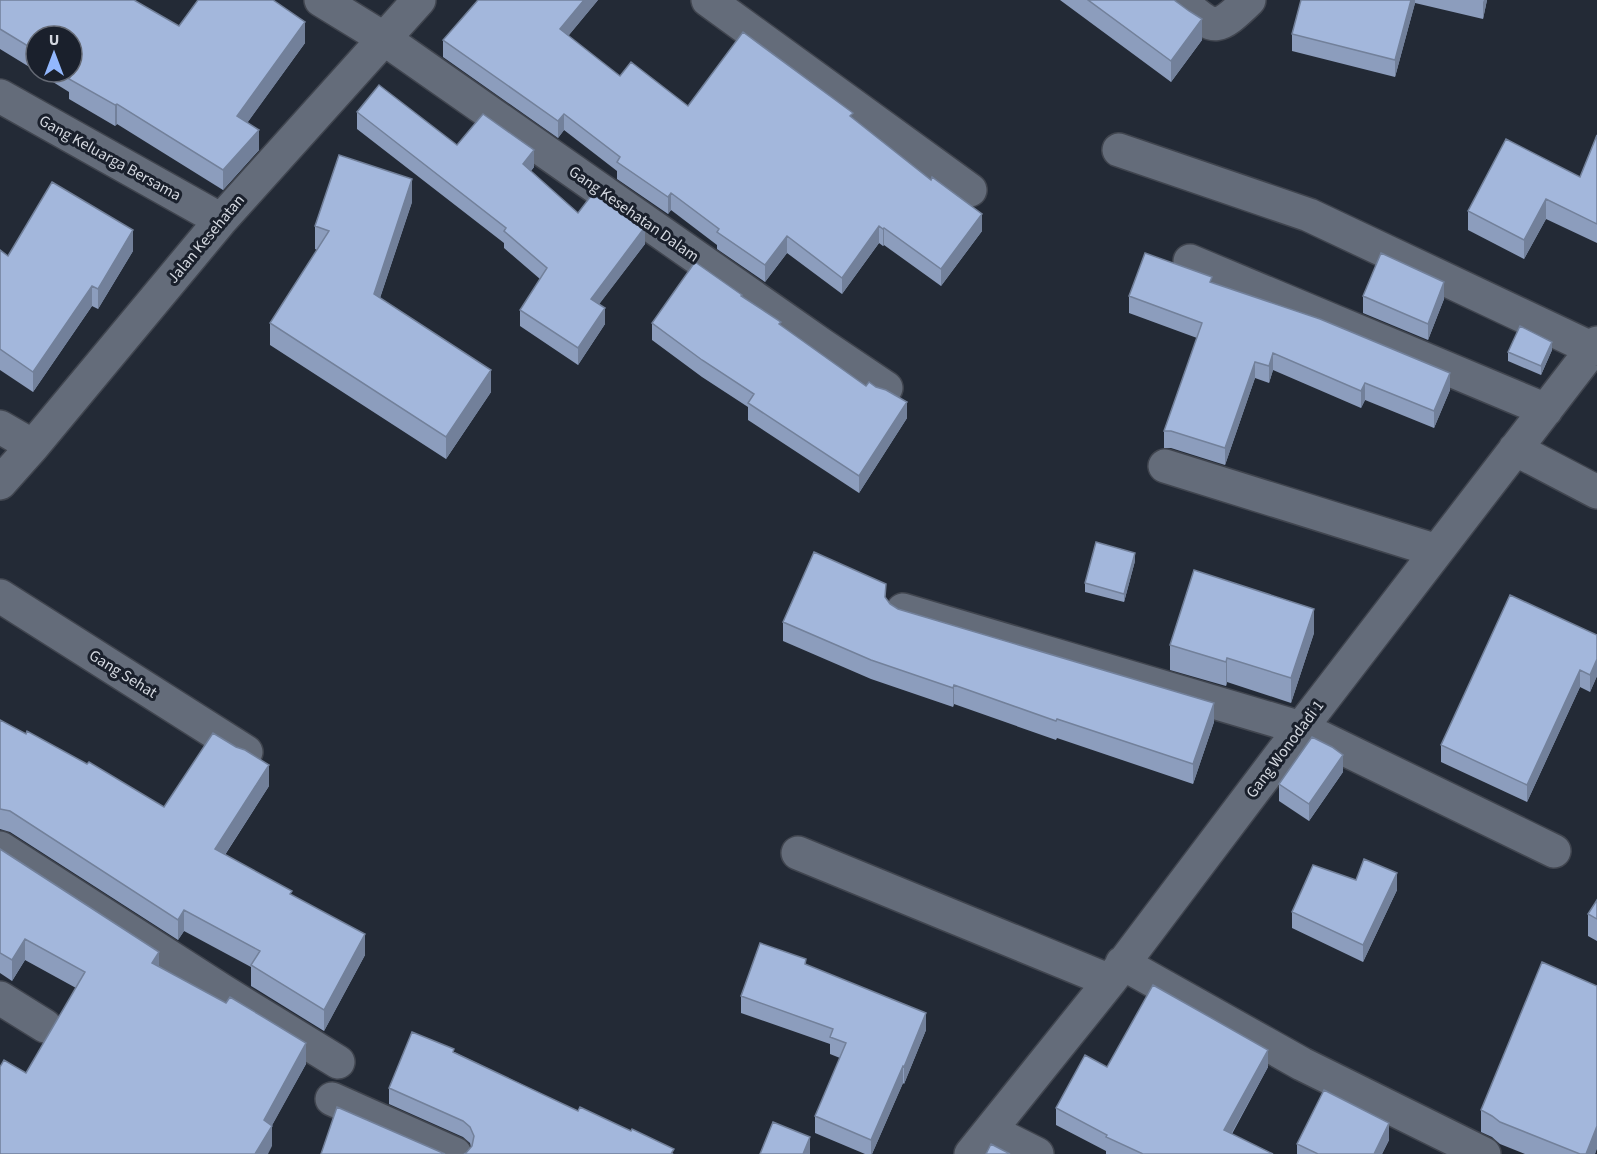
<svg xmlns="http://www.w3.org/2000/svg" width="1597" height="1154" font-family="'Source Sans 3',sans-serif">
	<rect width="100%" height="100%" fill="#232a36"/>
	<g fill="none" stroke-linecap="round" stroke-linejoin="round">
		<g stroke="#40454f" stroke-width="36">
			<path id="minor" d="M321,0L383,38L822,345L886,388
				M708,0L970,190
				M1178,0C1214,27 1212,36 1249,0
				M0,96L221,220
				M1119,150L1309,215L1593,349
				M1190,261L1546,410
				M0,427L33,446
				M1515,449L1597,492
				M1165,466L1437,551
				M0,483L33,446L221,220L419,0
				M0,596L246,752
				M903,610L1301,728L1554,851
				M0,848L221,990L338,1062
				M798,853L1110,981
				M1122,963L1302,1064L1484,1154
				M0,998L45,1026
				M332,1099L455,1154
				M991,1131L1037,1154
				M971,1154L1110,981L1301,728L1597,343"/>
		</g>
		<use href="#minor" stroke="#646c7a" stroke-width="33"/>
	</g>
	<path fill="#8c9dbd" d="M0,0L179,26L305,43L247,123L259,150L223,190L117,124L115,126L69,99V92L37,72H72L36,36V71L0,49Z
		M598,0L568,36L620,76L688,106L853,118L982,231L941,286L884,245L883,246L879,243L842,294L787,253L765,282L717,249V245L671,210L668,214L617,179V171L564,130L558,138L443,57V40Z
		M1060,0H1174L1202,40L1171,82Z
		M1301,0H1487L1483,19L1415,3L1395,77L1292,51V34Z
		M357,112L457,145L534,167L531,171L578,213L645,244L599,304L605,324L578,365L520,326V310L540,279L504,248V243L357,129Z
		M1597,135V243L1546,219L1524,259L1468,230V211L1580,177Z
		M412,202L380,298L491,392L446,459L270,345V323L317,250L315,249V226Z
		M0,250L8,256L133,251L98,309L92,306L33,392L0,370Z
		M1212,283L1450,390L1434,428L1365,400L1361,408L1273,370L1269,383L1255,378L1225,465L1171,448H1164V431L1197,338L1129,313V296Z
		M1363,296L1444,299L1428,340L1363,313Z
		M742,297L907,418L859,493L748,420V407L702,377L652,340V323Z
		M1552,350L1541,375L1508,361V352Z
		M1135,561L1124,602L1085,592V583Z
		M886,599L890,604L898,609L1214,722L1193,784L1057,738L1056,740L954,704L953,707L871,679L783,641V622Z
		M1314,633L1291,703L1227,682L1226,686L1170,670V645Z
		M1597,635V676L1590,692L1580,687L1527,802L1441,762V745Z
		M0,720L164,807L269,786L225,855L292,895L365,955L324,1031L251,986V967L184,931L178,940L10,832L0,829Z
		M1343,772L1309,821L1279,801V784Z
		M0,849L159,966L306,1064L272,1125V1146L26,1073L76,988L25,960L12,981L0,973Z
		M1356,880L1397,890L1363,962L1292,928V912Z
		M1597,900V941L1588,936V914Z
		M806,965L926,1030L904,1084L903,1083L872,1154H865L815,1133V1116L840,1058L830,1054V1044L741,1013V996Z
		M1597,986V1148L1595,1154H1525L1500,1144L1492,1137L1481,1132V1110Z
		M454,1052L578,1111L674,1154L466,1153L471,1147L470,1143L463,1137L389,1104V1088Z
		M1107,1067H1268L1232,1134L1273,1154H1106V1151L1056,1125V1108Z
		M1389,1140L1382,1154H1297V1144Z"/>
	<path fill="#72809a" d="M584,0H598L560,46V29Z
		M1411,0H1415V3L1395,77V60Z
		M1484,0H1487L1483,19V2Z
		M1202,19V40L1171,82V61Z
		M305,22V43L237,137V116Z
		M117,104V124L115,126V105Z
		M564,114V130L558,138V121Z
		M259,130V150L223,190V170Z
		M534,150V167L523,181V164Z
		M412,179V202L374,316V294Z
		M671,193V210L668,214V197Z
		M1546,199V219L1524,259V240Z
		M982,214V231L941,286V269Z
		M879,226V243L842,294V278Z
		M645,227V244L591,315V299Z
		M884,228V245L883,246V229Z
		M133,230V251L98,309V289Z
		M787,236V253L765,282V265Z
		M1444,282V299L1428,340V324Z
		M92,286V306L33,392V372Z
		M605,308V324L578,365V348Z
		M1552,342V350L1541,375V366Z
		M1273,353V370L1269,383V366Z
		M1255,362V378L1225,465V448Z
		M491,370V392L446,459V437Z
		M1450,373V390L1434,428V411Z
		M1365,383V400L1361,408V391Z
		M907,402V418L859,493V476Z
		M1135,553V561L1124,602V594Z
		M1314,609V633L1291,703V678Z
		M1227,658V682L1226,686V662Z
		M1597,659V676L1590,692V675Z
		M1580,670V687L1527,802V785Z
		M954,685V704L953,707V688Z
		M1214,703V722L1193,784V764Z
		M1343,755V772L1309,821V804Z
		M269,765V786L215,870V849Z
		M1397,873V890L1363,962V945Z
		M184,910V931L178,940V920Z
		M365,934V955L324,1031V1010Z
		M25,939V960L12,981V960Z
		M159,952V972L152,963Z
		M926,1013V1030L904,1084V1067Z
		M306,1043V1064L269,1131L272,1126V1146L268,1154H255L264,1120Z
		M1268,1050V1067L1224,1147V1130Z
		M903,1066V1083L872,1154H871V1140Z
		M1389,1123V1140L1382,1154H1374Z
		M1597,1126V1148L1595,1154H1586Z
		M810,1137V1154H803Z"/>
	<path fill="#a3b7dc" stroke="#72809a" stroke-width="1.5" d="M0,0H134L179,26L198,0H273L305,22L237,116L259,130L223,170L117,104L115,105L69,79L72,74L69,72H72V36H36V51L0,29Z
		M478,0H584L560,29L620,76L631,62L688,106L743,32L853,113L850,116L931,180L932,177L982,214L941,269L884,228L883,229L879,226L842,278L787,236L765,265L717,232L719,229L671,193L668,197L617,162L620,157L564,114L558,121L443,40Z
		M1088,0H1174L1189,11L1202,19L1171,61Z
		M1301,0H1411L1395,60L1292,34Z
		M379,85L457,145L483,114L534,150L523,164L578,213L594,192L645,227L591,299L605,308L578,348L520,310L547,268L504,231L506,228L357,112Z
		M1597,135V224L1546,199L1524,240L1468,211L1506,139L1580,177Z
		M339,155L412,179L374,294L491,370L446,437L270,323L329,231L315,226Z
		M52,182L133,230L98,289L92,286L33,372L0,349V250L8,256Z
		M1145,253L1212,277L1210,282L1320,319L1450,373L1434,411L1365,383L1361,391L1273,353L1269,366L1255,362L1225,448L1171,431H1164L1202,323L1129,296Z
		M1381,253L1444,282L1428,324L1363,296Z
		M695,262L742,295L741,296L781,322L779,324L866,386L869,382L876,387L886,390L907,402L859,476L748,403L754,394L702,360L652,323Z
		M1520,326L1552,342L1541,366L1508,352Z
		M1096,542L1135,553L1124,594L1085,583Z
		M814,552L886,584L885,597L890,604L898,609L1214,703L1193,764L1057,719L1056,721L954,685L953,688L871,660L783,622Z
		M1194,570L1314,609L1291,678L1227,658L1226,662L1170,645Z
		M1510,595L1597,635V659L1590,675L1580,670L1527,785L1441,745Z
		M0,720L26,734L27,731L87,764L89,762L164,807L213,733L236,747L245,750L269,765L215,849L292,891L290,894L365,934L324,1010L251,965L260,951L184,910L178,920L10,811L0,809Z
		M1312,737L1332,747L1343,755L1309,804L1279,784Z
		M0,849L159,952L152,963L226,1003L230,997L306,1043L264,1120L272,1126L255,1154H0V1067L4,1060L26,1073L85,972L25,939L12,960L0,953Z
		M1364,859L1397,873L1363,945L1292,912L1313,865L1356,880Z
		M1597,900V919L1588,914Z
		M760,943L806,959L805,964L926,1013L904,1067L903,1066L871,1140L815,1116L846,1043L830,1037L833,1029L741,996Z
		M1542,962L1597,986V1126L1586,1154H1580L1500,1122L1492,1116L1481,1110Z
		M1153,985L1268,1050L1224,1130L1273,1154H1143L1106,1137L1107,1135L1056,1108L1085,1055L1107,1067Z
		M412,1032L454,1049L453,1052L578,1111L580,1107L631,1131L632,1129L674,1149L671,1154H464L466,1153L472,1146L474,1136L470,1127L463,1121L389,1088Z
		M1324,1090L1389,1123L1374,1154H1318L1297,1144Z
		M337,1107L445,1154H321Z
		M773,1122L810,1137L803,1154H760Z
		M991,1144L1010,1154H986Z"/>
	<g text-anchor="middle" dominant-baseline="central" stroke-width="6" stroke-linejoin="round" paint-order="stroke">
		<g font-size="16" fill="#d3d7df" stroke="#1a202c">
			<text transform="translate(110 158) rotate(29)">Gang Keluarga Bersama</text>
			<text transform="translate(634 214) rotate(35)">Gang Kesehatan Dalam</text>
			<text transform="translate(206 239) rotate(-50)">Jalan Kesehatan</text>
			<text transform="translate(123 674) rotate(32)">Gang Sehat</text>
			<text transform="translate(1285 749) rotate(-53)">Gang Wonodadi 1</text>
		</g>
	</g>
	<g transform="translate(54 54)"><circle r="28" fill="#1a202c" stroke="#646974" stroke-width="1.5"/>
	<path d="M0-4.5L10 22L0 15L-10 22Z" fill="#92b7fd"/>
	<text y="-9" font-size="16" font-weight="bold" text-anchor="middle" fill="#d3d7df">U</text>
	</g>
</svg>
